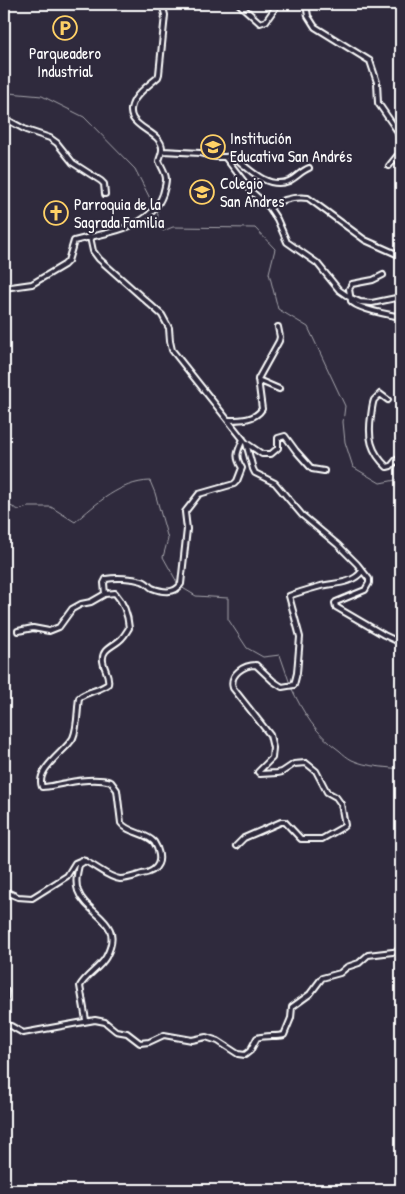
<svg xmlns="http://www.w3.org/2000/svg" width="405" height="1194" font-family="'Patrick Hand',sans-serif">
	<rect width="100%" height="100%" fill="#2f2a3d"/>
	<filter id="ink" filterUnits="userSpaceOnUse"><feTurbulence type="fractalNoise" baseFrequency=".02" numOctaves="2"/><feDisplacementMap in="SourceGraphic" scale="10" xChannelSelector="R" yChannelSelector="G"/><feConvolveMatrix kernelMatrix="1 2 1 2 8 2 1 2 1" color-interpolation-filters="sRGB"/></filter>
	<g filter="url(#ink)">
		<g fill="none" stroke-linecap="round" stroke-linejoin="round">
			<path stroke="#a7a6ad" stroke-width="1" d="M394,4L401,5
				M4,89L9,93L42,96L84,117L135,169L158,214L157,224L163,231L173,227L255,228L275,249L269,273L278,309L308,327L345,406L343,422L345,442L353,467L380,483L401,479
				M4,503L19,510L28,507H51L75,522C97,503 120,482 150,481L155,493L168,539L163,557L178,584
				M181,587L196,596L228,598V619L247,648L263,657L280,655L290,684
				M291,687C303,713 316,734 340,751C343,754 348,758 352,760C367,767 386,767 401,769"/>
			<g stroke="#fff" stroke-width="8">
				<path id="minor" d="M162,4L165,15L159,74L158,77C150,84 140,91 135,99C117,128 164,129 162,150C162,153 160,157 159,161C161,166 166,173 166,179C166,184 164,190 163,194C152,225 117,231 90,237L93,251L99,259L162,315L169,328L170,341L172,350L246,443L253,469L255,473L275,483L302,515L338,545L357,564L369,579V583L365,590L336,602L335,603L336,607L384,635L401,643
					M239,4L260,23L266,21L278,4
					M306,4L308,16L315,27L370,61L377,82L378,103L396,129L401,140
					M4,118L26,130L50,138L57,143L73,163L101,181L104,184L105,194
					M163,151L200,153L216,157H225L252,192L269,207C281,200 294,196 308,198L365,240L401,256
					M225,157L233,156C248,168 267,190 289,181C296,178 301,171 309,168
					M389,166L397,156H401
					M269,207L277,219L287,242L317,263L339,290L349,297L360,302L372,303L401,297
					M383,275L373,280L352,284L349,289L351,301C357,309 390,315 401,317
					M4,288L32,284L64,265L68,261L74,241L90,237
					M258,380L279,389
					M388,400L380,394L374,400C372,405 372,410 371,416C368,437 370,451 387,467L391,466L396,460L401,465
					M229,420C241,420 255,420 262,409L258,379L279,341L280,337L278,327
					M246,443L262,454H271L278,448V438L285,436L296,451L312,469L324,471
					M18,631L33,628L49,631L59,627L72,609L81,604L91,602L105,594L104,583L106,579C116,577 132,578 142,581C146,582 149,586 152,588C162,592 175,594 181,584L187,529L185,512L199,494L234,484L237,481L242,468C234,455 238,452 243,439
					M236,846L244,838L281,822H285L301,839H322L343,827L345,825L341,804L336,797L327,792L316,771L306,763L294,764L282,772L277,773L260,774L258,772L272,758L273,748L270,735L233,688C229,674 244,665 256,665L273,681L282,687L294,685L297,673L300,637L289,596C299,592 310,589 321,586C334,583 353,584 362,571
					M85,861L79,865C77,874 75,882 78,891C87,916 126,920 106,957C100,968 86,975 80,986L86,1020
					M4,891L18,897L32,898L67,876L75,863L82,860C94,864 108,878 120,879C127,879 135,876 142,874C149,873 155,871 158,864C161,858 158,848 154,842C145,832 128,833 121,823L117,790L111,782C98,778 81,780 66,783C58,784 50,787 42,787C35,769 66,751 73,738C78,727 77,711 79,698C87,691 99,691 108,684C110,675 104,670 103,661C101,648 115,646 122,638C125,635 127,631 129,628C128,615 124,603 115,593L105,594
					M4,989L6,991L4,1005
					M4,1025L11,1026L23,1033L95,1020L105,1022L116,1031L127,1033L140,1043L149,1042L164,1035L192,1040L206,1037L218,1041L238,1054L245,1055L250,1051L257,1038C266,1035 275,1037 284,1035L291,1018L292,1007L310,994L322,978L340,973L347,967L359,963L368,955L401,951"/>
			</g>
			<use href="#minor" stroke="#2f2a3d" stroke-width="4"/>
		</g>
	</g>
	<defs>
		<g id="parking-ring" transform="scale(1.25)"><circle r="9.5" fill="#2f2a3d" stroke="#ffd166" stroke-width="1.5"/><path d="M-3.5-5.5H1a3.5 3.5 0 0 1 0 7H-1V5.5H-3.5ZM-1-3.4V-.6H.8a1.4 1.4 0 0 0 0-2.8Z" fill="#ffd166"/></g>
		<g id="school-ring" transform="scale(1.25)"><circle r="9.5" fill="#2f2a3d" stroke="#ffd166" stroke-width="1.5"/><path d="M0-5L7-2L0 1L-7-2ZM-4 1L0 2.5L4 1V4Q0 6-4 4Z" fill="#ffd166"/></g>
		<g id="church-ring" transform="scale(1.25)"><circle r="9.5" fill="#2f2a3d" stroke="#ffd166" stroke-width="1.5"/><path d="M-1.2-6h2.4v3.5h3.3v2.4h-3.3V6h-2.4V-.1h-3.3v-2.4h3.3Z" fill="#ffd166"/></g>
	</defs>
	<g fill-rule="evenodd">
		<use href="#parking-ring" x="65" y="28"/>
		<use href="#school-ring" x="213" y="147"/>
		<use href="#school-ring" x="202" y="192"/>
		<use href="#church-ring" x="56" y="213"/>
	</g>
	<g text-anchor="middle" dominant-baseline="central" stroke-width="4" stroke-linejoin="round" paint-order="stroke">
		<g font-size="16" fill="#fff" stroke="#2f2a3d" text-anchor="start">
			<text x="65" y="53" text-anchor="middle">Parqueadero<tspan x="65" dy="18">Industrial</tspan></text>
			<text x="230" y="138">Institución<tspan x="230" dy="18">Educativa San Andrés</tspan></text>
			<text x="220" y="183">Colegio<tspan x="220" dy="18">San Andres</tspan></text>
			<text x="74" y="204">Parroquia de la<tspan x="74" dy="18">Sagrada Familia</tspan></text>
		</g>
	</g>
	<rect width="405" height="1194" fill="none" stroke="#2f2a3d" stroke-width="20"/>
	<rect x="10" y="10" width="385" height="1174" fill="none" stroke="#fff" stroke-width="2" filter="url(#ink)"/>
</svg>
